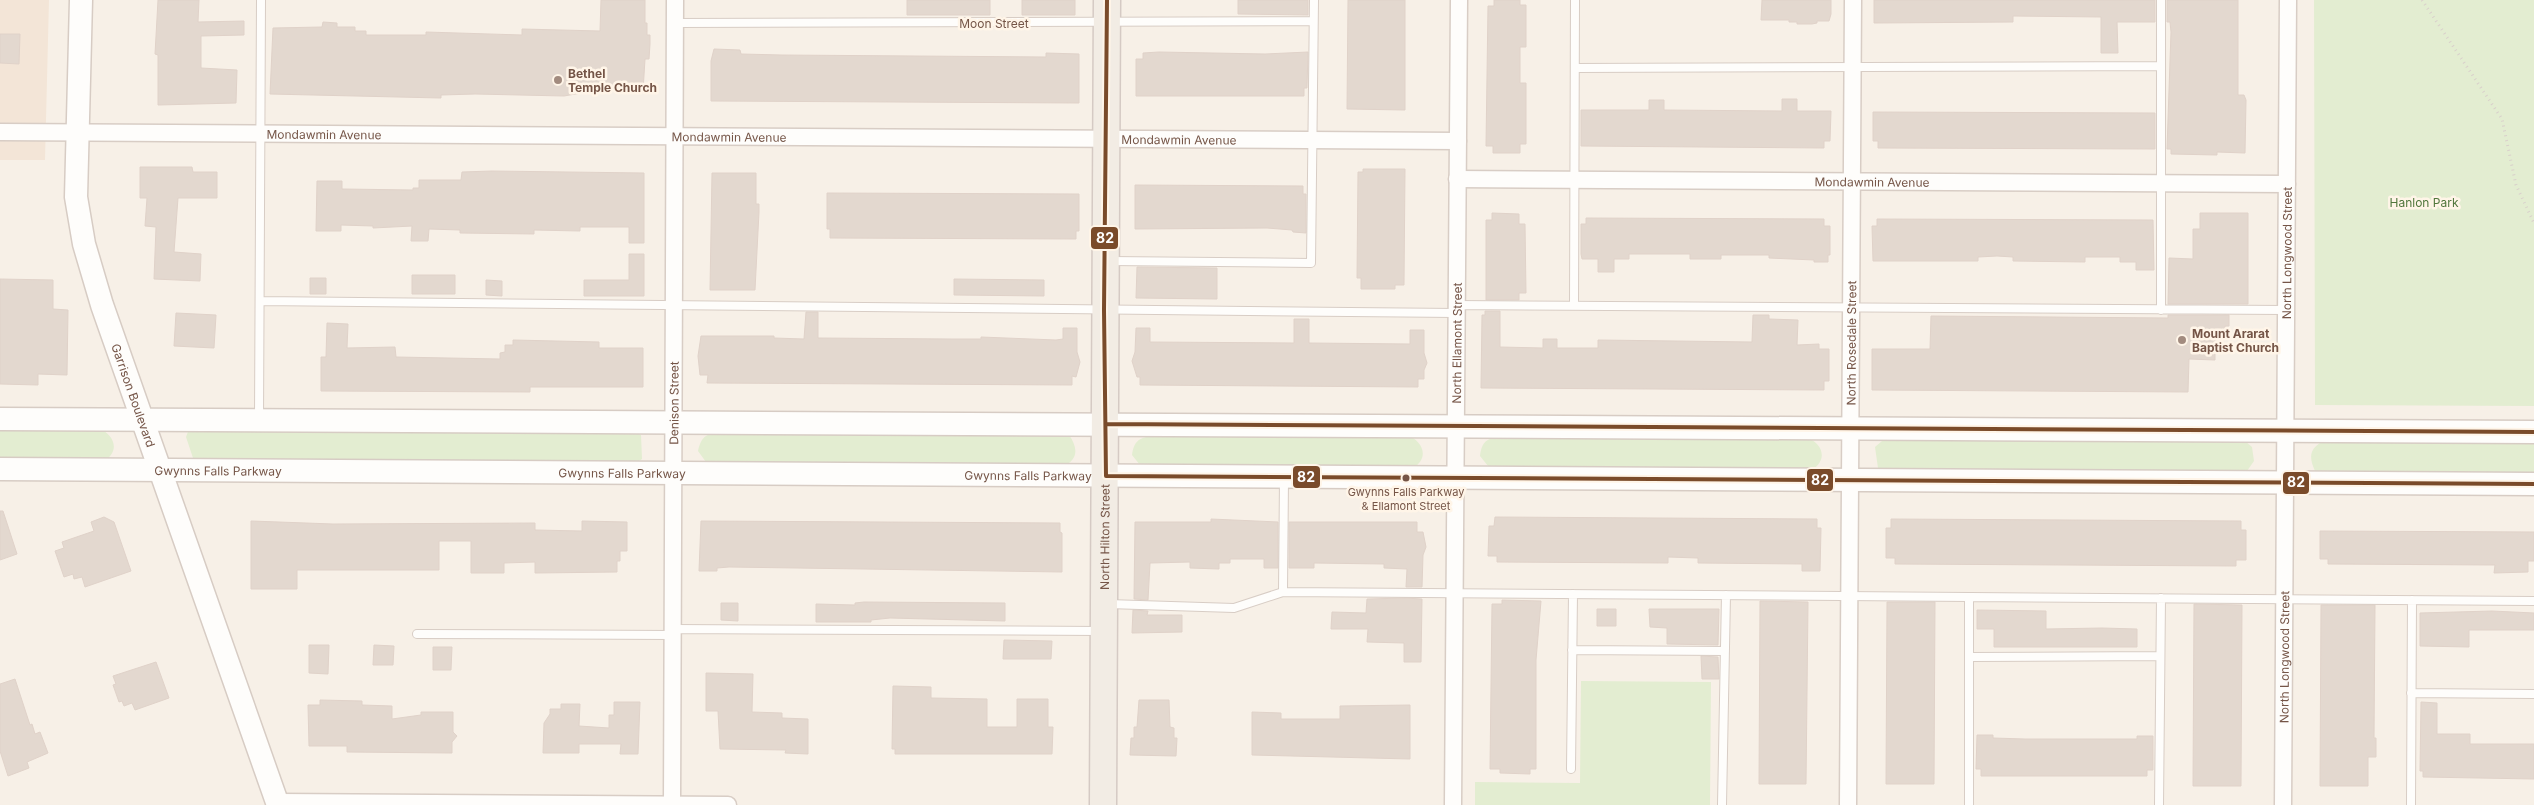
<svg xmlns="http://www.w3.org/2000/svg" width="2534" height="805" font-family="Inter,sans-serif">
	<rect width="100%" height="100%" fill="#f7f0e7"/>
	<path fill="#f3e5d7" d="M0,0H49L45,160H0Z"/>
	<path fill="#e3edd1" d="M2314,0H2534V406L2315,405Z
		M0,428H98C114,434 121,451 104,461L0,460Z
		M189,429L634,432L641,435L642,459L636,463L199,461L193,458L186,437Z
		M717,433L1069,435C1077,446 1079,458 1066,465L706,462L698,451C701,439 704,434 717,433Z
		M1406,435C1423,440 1430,458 1413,468L1140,465L1132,455C1134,442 1138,438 1151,436Z
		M1498,437H1805C1822,442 1829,459 1812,470L1498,468L1488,466L1480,456C1482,443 1485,439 1498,437Z
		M1893,438L2245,441L2252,447L2254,461L2247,471L2224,474L1891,472L1878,468L1875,447L1882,441Z
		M2534,441V475L2325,474L2315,471C2309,458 2309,449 2322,442Z
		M1581,681L1711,682L1710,805H1475V782L1580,783Z"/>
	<path fill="#e3d8cf" stroke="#e0d2c9" d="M158,0H199L198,22L244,21V35L201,36V68L237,70L236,103L158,105V55L155,54Z
		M601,0H645V23H647V35H650V44L649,59H645L643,91L581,87V93L564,96L475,94L441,95V98L270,94L273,28L322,27L323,22L337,23V27H355V31H366V35H426V32L522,35V29L600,31Z
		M907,0H990V15H907Z
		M1022,0H1075V15H1022Z
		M1238,0H1308V15L1238,14Z
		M1348,0H1405V110L1347,109Z
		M1494,0H1520V5H1526V47H1520V83H1526V144H1520V153H1493V146H1486L1488,6H1494Z
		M1762,0H1831V14L1829,21H1817V23L1812,24H1797V22H1789V20H1761Z
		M1874,0H2155V22H2117L2118,53H2101V17L2013,16V22L1874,23Z
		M2167,0H2238V95H2244L2246,100L2245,153L2217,152V155L2171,154V149H2167L2171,32L2170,22H2167Z
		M0,34H20L19,64L0,63Z
		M714,49L740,50L741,54L782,55L1046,57V53L1079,54V103L711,101V61Z
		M1159,52L1265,54L1308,52L1307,88H1304V96H1136V59H1143V53Z
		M1782,99H1797V111H1831L1830,141H1824V148L1581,146V110H1649V100H1664V110L1782,111Z
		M1873,112L2155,113V149L1878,148V141H1873Z
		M140,167H192L193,172H217V198H178L174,252L201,254L200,281L154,279L156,227L145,226L147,198H140Z
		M1363,169H1405L1404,285H1395V289H1361V278H1357L1358,172H1363Z
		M492,171L644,173V243H629V227H580V231L534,230V234L460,233V230L429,229L428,241H411L412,226L373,228V226L341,225V231H316L317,181H342V189L413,190V188H419V180H461L462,172Z
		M712,173H756V204H759V212L755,290H710Z
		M1135,185L1303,186V194H1306V233L1293,232L1292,230L1267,228L1135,229Z
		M827,193L1079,194V231H1076V239L830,238V229H827Z
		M1492,213L1519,214V224H1525L1526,293H1519V300H1486V220H1492Z
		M2200,213H2248V304H2168L2169,258L2193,259V229H2200Z
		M1586,218L1824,219V226H1830V255H1828V262H1814V260L1769,258V255H1721V259H1690V254H1629V259H1614V272H1598V259H1582L1581,254V224H1586Z
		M1877,219L2153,220L2154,270H2136V262H2120V257H2085V262L2013,261V257L1997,256L1978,257V261H1873L1872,226H1877Z
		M629,254H644V296H584V280H629Z
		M1137,267L1217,268V299L1136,298Z
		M412,275H455V294H412Z
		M310,278H326V294H310Z
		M0,279L53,280V309L68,310L67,375L38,374V385L0,384Z
		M954,279L1044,280V296L954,295Z
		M486,280L502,281V296L486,295Z
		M1485,311H1500V347L1543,348V339H1557V348H1598V340L1752,342L1753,315H1769V319L1798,320L1797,345L1819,344V349H1829V381H1824V390L1481,388L1482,315H1485Z
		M806,312H818V338L951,339H981V337L1056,340L1063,339V328H1077V352L1080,362L1076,377L1072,376V385L707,383L708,375H700L698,356L701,336H774V338L804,339Z
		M176,313L216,315L214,348L174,346Z
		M2168,315H2229V326H2225V334H2215V360L2189,359L2188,392L1872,390V349H1930L1931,316L2168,318Z
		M1294,319H1309V343L1410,344V330H1424V353L1427,363L1424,370V379H1418V387L1140,385V377H1137L1132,361L1135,352L1136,328H1150V342L1294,343Z
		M327,323L348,324L347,348L395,347L396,357L500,359V353L505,352V345H513V340L599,342V348H643V387H530V392L321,391V357H326Z
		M0,511H3L17,554L0,560Z
		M104,517L114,522L131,571L85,587L82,577L74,579L73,574L64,577L55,551L64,548L62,542L94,531L91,522Z
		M1495,517L1817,519V528H1821L1820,571H1802V564L1698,563V558L1668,557V563L1497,562V556H1488L1489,526H1494Z
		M1211,519L1278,522V568H1264V559H1230V563H1219V569L1190,568V562L1150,563L1148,600L1134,599L1135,522H1211Z
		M1891,519L2241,521V530H2246V560H2236V566L1895,564V558H1886V528H1891Z
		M251,521L333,524L535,523V530L582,531V521L627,522V551H620V561H617V572L535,573V562L504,563V573H471V541H439V570H297V589H251Z
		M701,521L1060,523V532L1062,533V572L729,567L717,568V571H699Z
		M1289,522H1417V532H1423L1426,547L1423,555L1422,587H1406L1407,569L1384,568V564L1314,563V568H1289Z
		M2320,531L2534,532V561H2528V572L2494,573L2495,565L2328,564V559H2320Z
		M1405,598L1422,599L1421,662H1404V643L1367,642L1368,629H1331L1332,612L1366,613L1367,599Z
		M1502,600L1541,601L1536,660V769H1530V774L1500,773V769H1490L1492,604H1502Z
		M1760,601L1808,602L1806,784H1759Z
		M864,602L1005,603V621L890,618L871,620V622H816V604L855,605V603Z
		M1887,602H1935L1934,784H1886Z
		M721,603H738V621L721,620Z
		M2194,604L2242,605L2241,786H2193Z
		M2321,605H2375L2374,738H2376V757H2368V786H2320Z
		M1597,609H1616V626H1597Z
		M1649,609H1719L1718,645L1667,644V628L1650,627Z
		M1133,610L1148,611L1147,615H1182V632L1132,633Z
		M1977,610L2046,611V629L2102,628L2137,629V647H1994V629H1977Z
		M2492,611L2534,613V630H2469V647L2420,646V613Z
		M1004,640L1052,641L1051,659H1003Z
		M309,645H329L328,674L309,673Z
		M374,645L394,646L393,665H373Z
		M433,647H452L451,670H433Z
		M1701,656L1718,657L1719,679H1702Z
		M156,662L169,698L135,710L132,703L124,706L122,701L119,702L113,685L116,684L113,676Z
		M706,673L753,674L752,712L782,713V718L808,719V754L785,753L786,750L720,749L718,711H706Z
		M15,679L30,725L32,724L35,734L40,732L48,753L27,762L29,768L8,776L0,751V684Z
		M893,686L931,687V698L987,699V727H1017V699H1048V727H1053L1052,754H895V749H892Z
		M320,700L362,701V705L392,706V719L421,715V712H453V732L457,736L452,742V753L347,752V746H309L308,705H320Z
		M1139,700H1169L1170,727L1174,728V738H1177L1176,756L1130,755L1131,738H1134V727H1137Z
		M614,702H640L638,754H620L621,744H579V753H543L544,723L550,714V709H561V704H580L579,726L609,728V715H614Z
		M2421,702L2437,703V734H2470V744H2534V779L2423,777V771H2420Z
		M1410,705V759L1252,755V712L1281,713V719H1340V706Z
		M1977,735H1993V738L2025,739H2137V736H2153V770H2147V776H1981V769H1976Z"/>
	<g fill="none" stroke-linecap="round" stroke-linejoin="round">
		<g stroke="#d8cdc5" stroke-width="10">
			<path id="lane" d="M675,23L1313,21
				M1575,68L2161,66
				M1109,261L1311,263L1314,0
				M260,301L1456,313
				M1456,305L2286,310
				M1574,306L1575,0
				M2161,310V0
				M259,419L261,0
				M1283,592L2534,601
				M1108,604L1234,608L1283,592L1284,478
				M673,629L1101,631
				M417,634L673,635
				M1572,650L1725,651
				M1969,657L2160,656
				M2411,693L2534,694
				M1571,769L1573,594
				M1722,805L1726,595
				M1969,805V597
				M2159,805L2161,598
				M2411,805L2412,600"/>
		</g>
		<g stroke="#d8cdc5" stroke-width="19">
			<g id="street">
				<path id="s1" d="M0,132L1458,141"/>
				<path id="s2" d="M1457,179L2287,184"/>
				<path d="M277,802L728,805"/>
				<path id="s3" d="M672,805L675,0"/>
				<path id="s4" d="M1453,805L1459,0"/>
				<path id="s5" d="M1848,805L1853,0"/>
				<path id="s6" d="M2283,805L2288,0"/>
			</g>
		</g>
		<g stroke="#d7ccc4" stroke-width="25">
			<g id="secondary">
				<path id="s7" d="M81,0L76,197L84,244L102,305L278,805"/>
				<path d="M0,419L2534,432"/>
				<path id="s8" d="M0,469L2534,484"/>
			</g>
		</g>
		<g stroke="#d5cac4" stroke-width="29">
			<g id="primary">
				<path id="s9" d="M1103,805L1107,0"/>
			</g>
		</g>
		<path stroke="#d9d0cb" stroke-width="3" stroke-dasharray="1 4" stroke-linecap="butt" d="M2422,0L2502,119L2516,185L2534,223"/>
		<use href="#lane" stroke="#fefdfb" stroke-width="8"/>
		<use href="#street" stroke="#fefdfb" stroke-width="16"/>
		<use href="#secondary" stroke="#fefdfb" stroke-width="22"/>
		<use href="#primary" stroke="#f2ece4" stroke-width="26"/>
		<g stroke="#fff5e8" stroke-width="8">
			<path id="bus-1" d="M1107,0L1104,310L1106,476L2534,484
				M1106,424L2534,432"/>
		</g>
		<use href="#bus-1" stroke="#7a4b2a" stroke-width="4"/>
	</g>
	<g fill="#a28b7f" stroke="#fff5e8" stroke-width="2">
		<circle cx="558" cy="80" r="5"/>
		<circle cx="2182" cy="340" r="5"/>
	</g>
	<circle fill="#755547" stroke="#fff5e8" stroke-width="2" cx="1406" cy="478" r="4.5"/>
	<g text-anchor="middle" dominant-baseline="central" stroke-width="5" stroke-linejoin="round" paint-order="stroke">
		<g font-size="11" fill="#755547" stroke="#fff5e8">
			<text x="1406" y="492">Gwynns Falls Parkway<tspan x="1406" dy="14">&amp; Ellamont Street</tspan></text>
		</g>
		<g font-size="12" fill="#755547" stroke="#fff5e8">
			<text x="994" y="23">Moon Street</text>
			<text stroke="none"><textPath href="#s1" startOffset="324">Mondawmin Avenue</textPath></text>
			<text stroke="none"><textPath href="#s1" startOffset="729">Mondawmin Avenue</textPath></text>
			<text stroke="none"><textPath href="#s1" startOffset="1179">Mondawmin Avenue</textPath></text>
			<text stroke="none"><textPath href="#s2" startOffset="415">Mondawmin Avenue</textPath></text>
			<text stroke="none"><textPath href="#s6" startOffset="552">North Longwood Street</textPath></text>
			<text stroke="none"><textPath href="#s4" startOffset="462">North Ellamont Street</textPath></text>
			<text stroke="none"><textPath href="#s5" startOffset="462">North Rosedale Street</textPath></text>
			<text stroke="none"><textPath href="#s7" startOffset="404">Garrison Boulevard</textPath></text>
			<text stroke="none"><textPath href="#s3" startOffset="402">Denison Street</textPath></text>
			<text stroke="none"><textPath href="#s8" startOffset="218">Gwynns Falls Parkway</textPath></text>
			<text stroke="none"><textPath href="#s8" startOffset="622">Gwynns Falls Parkway</textPath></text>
			<text stroke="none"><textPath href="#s8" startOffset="1028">Gwynns Falls Parkway</textPath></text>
			<text stroke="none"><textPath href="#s9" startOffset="268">North Hilton Street</textPath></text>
			<text stroke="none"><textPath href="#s6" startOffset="148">North Longwood Street</textPath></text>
		</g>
		<g font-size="12" font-weight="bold" fill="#755547" stroke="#fff5e8" text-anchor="start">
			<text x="568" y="73">Bethel<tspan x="568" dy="14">Temple Church</tspan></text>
			<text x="2192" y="333">Mount Ararat<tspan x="2192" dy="14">Baptist Church</tspan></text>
		</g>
		<g font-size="12" fill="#50763c" stroke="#fff5e8">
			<text x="2424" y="202">Hanlon Park</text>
		</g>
	</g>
	<g stroke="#fff5e8" stroke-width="2">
		<rect x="1090" y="226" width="29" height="24" rx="5" fill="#7a4b2a"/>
		<rect x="1292" y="465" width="29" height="24" rx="5" fill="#7a4b2a"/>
		<rect x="1806" y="468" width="28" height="24" rx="5" fill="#7a4b2a"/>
		<rect x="2282" y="471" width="28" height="24" rx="5" fill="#7a4b2a"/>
	</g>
	<g font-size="14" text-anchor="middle" font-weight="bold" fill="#fff">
		<text x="1105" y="243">82</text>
		<text x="1306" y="482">82</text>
		<text x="1820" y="485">82</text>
		<text x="2296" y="487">82</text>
	</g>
</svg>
